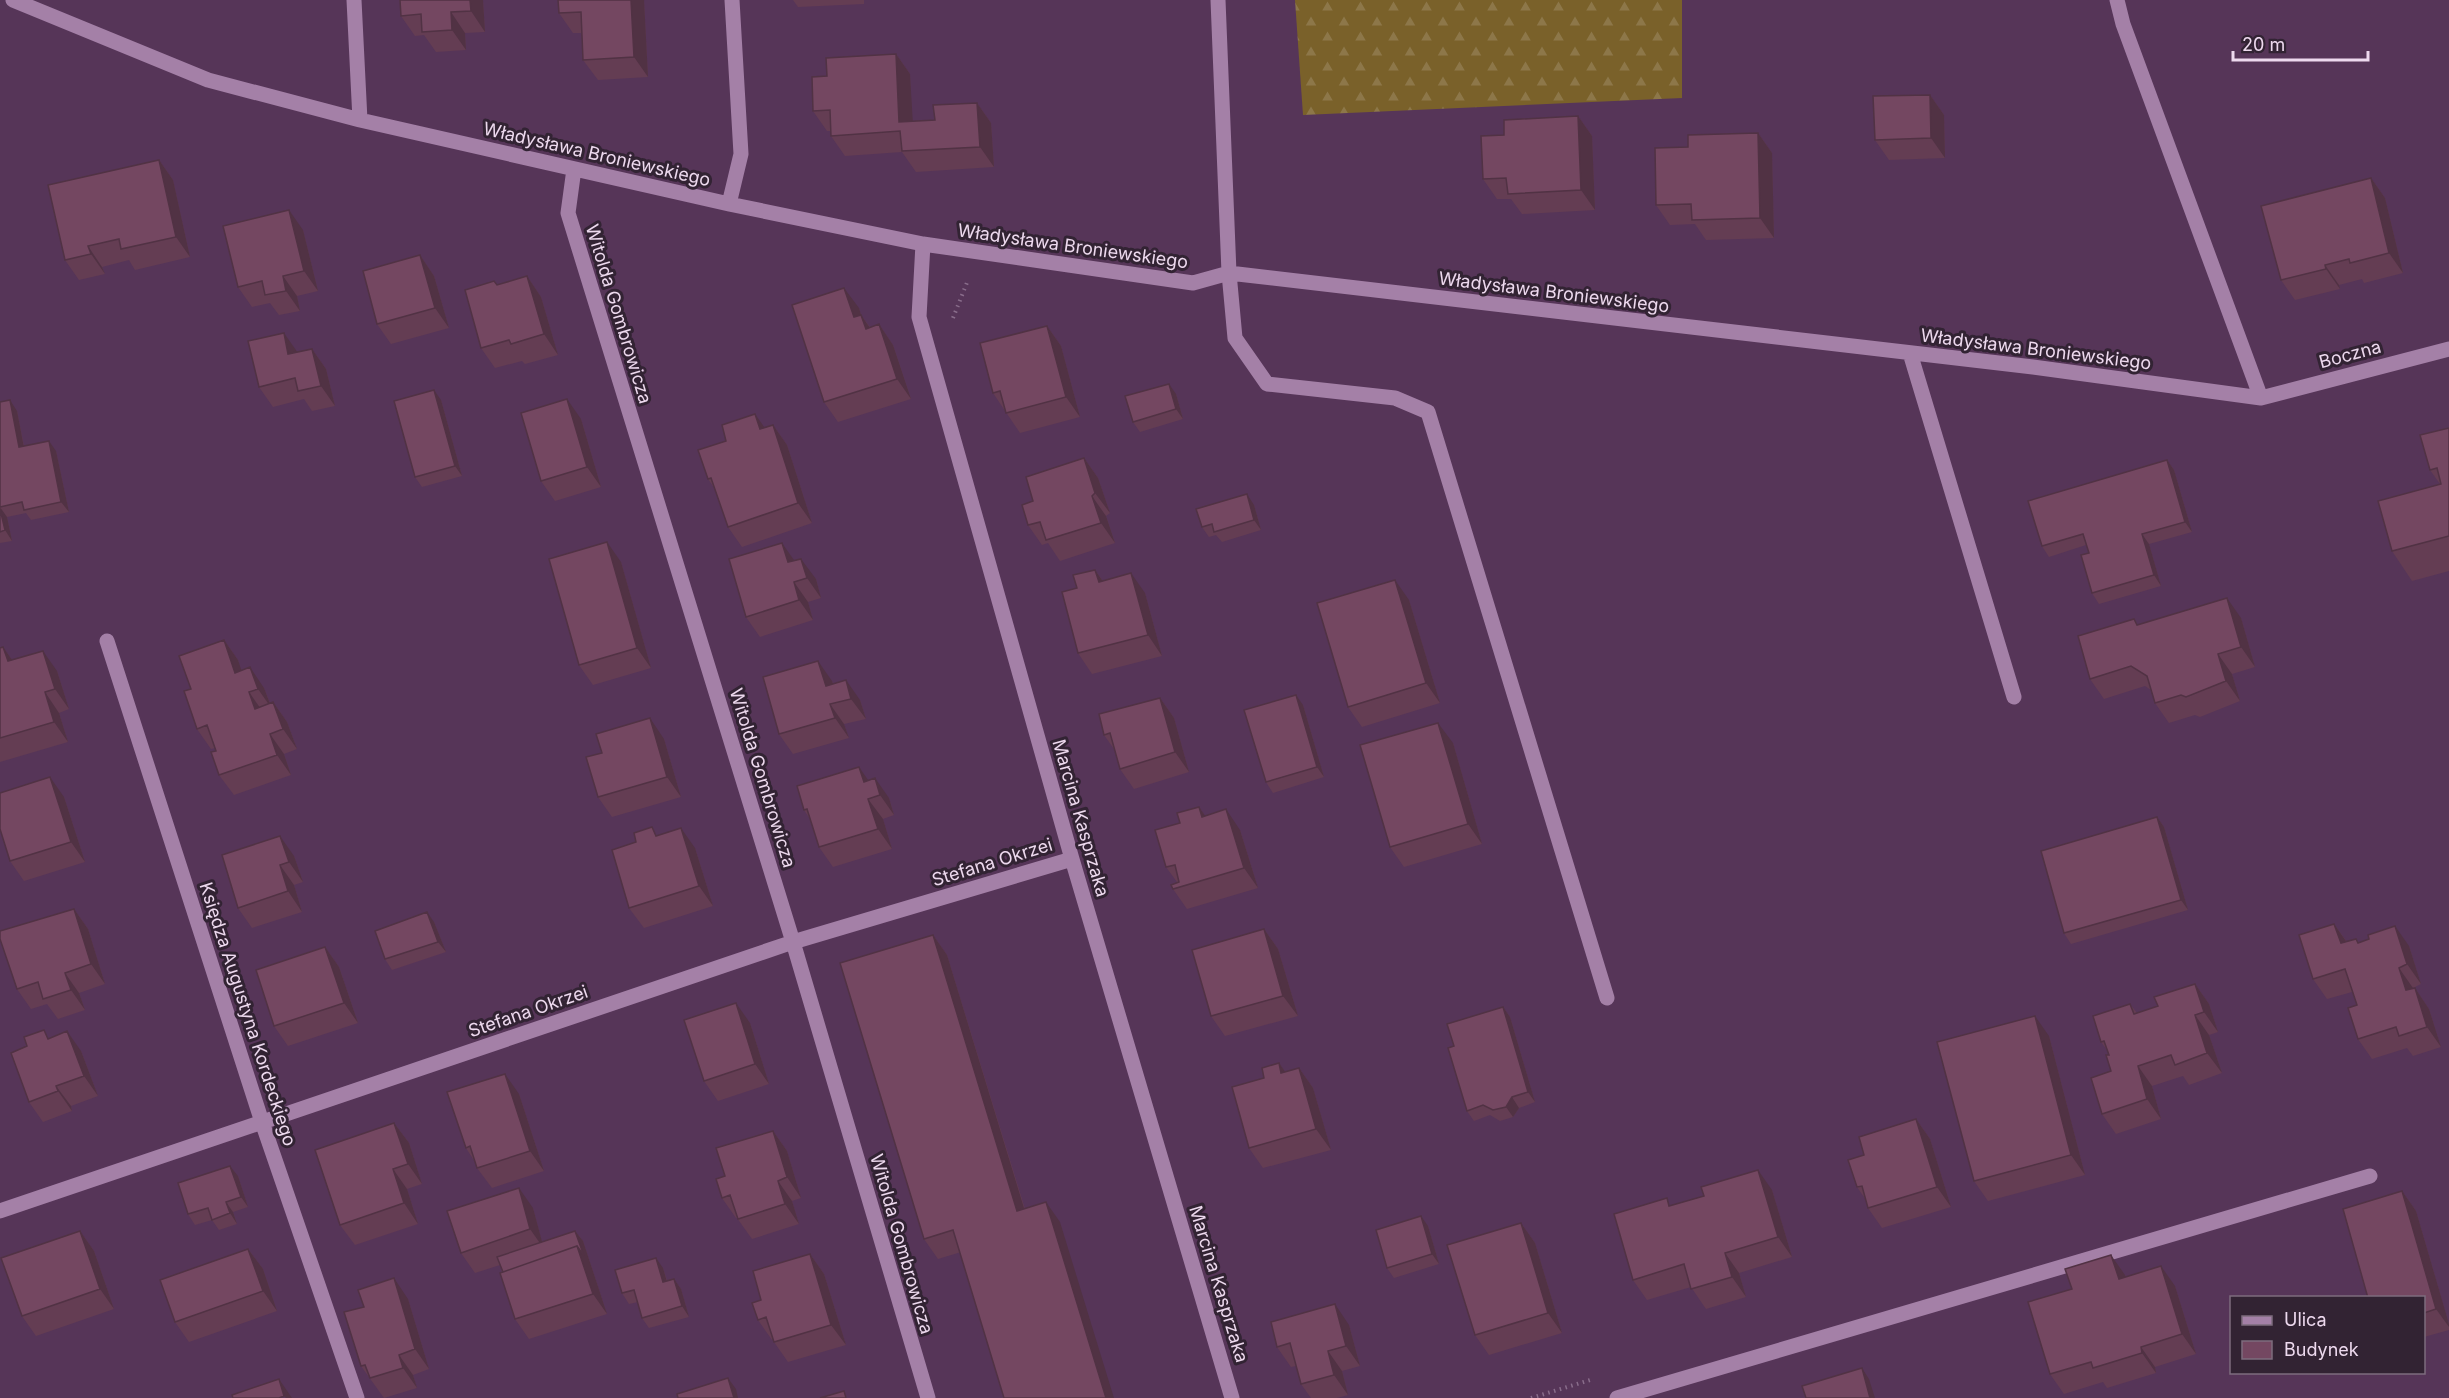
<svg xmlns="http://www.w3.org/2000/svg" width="2449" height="1398" font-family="Inter,sans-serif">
	<defs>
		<pattern id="forest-firs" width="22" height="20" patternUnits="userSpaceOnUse" patternTransform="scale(1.5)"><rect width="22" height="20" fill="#7a612a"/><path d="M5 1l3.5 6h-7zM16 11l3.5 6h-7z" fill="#8d7749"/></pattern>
	</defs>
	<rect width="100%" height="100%" fill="#563558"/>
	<path fill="url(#forest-firs)" d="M1295,0H1682V98L1303,115Z"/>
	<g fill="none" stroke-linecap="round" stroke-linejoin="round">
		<path stroke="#896d8b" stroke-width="4" stroke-dasharray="1.5 4.5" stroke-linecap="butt" d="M953,318L968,280
			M1531,1398L1590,1380"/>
		<path stroke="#a480a7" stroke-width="15" d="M13,0L208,80L360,120L729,204L923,244L1193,283L1229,273L2033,367L2261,398L2449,349
			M354,0L360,120
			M1218,0L1229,273L1235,338L1267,384L1395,398L1428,412L1607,998
			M2117,0L2123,24L2261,398
			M574,169L568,213L793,942L928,1398
			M729,204L741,154L732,0
			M923,244L919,317L1072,859L1232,1398
			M1910,353L2014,697
			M107,641L262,1122L357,1398
			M0,1211L793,942L1072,859
			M1617,1398L2370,1176"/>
	</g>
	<path fill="#643d53" d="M400,0H483L485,32L465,33L466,50L436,52L424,35L415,36L401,16Z
		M558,0H644L648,77L598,80L583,60L582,33H573L559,13Z
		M793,0H864V4L798,7Z
		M896,54L910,74L912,121L935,120L977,103L991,123L994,167L916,172L902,152L845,156L831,136V131H827L813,111L827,76Z
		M1930,95L1944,115L1945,158L1889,160L1875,140Z
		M1578,116L1592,136L1595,210L1522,214L1511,199H1497L1483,179Z
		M1758,133L1772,153L1774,238L1706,240L1695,224L1670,225L1656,205L1688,147Z
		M159,160L173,180L190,257L135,270L129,260L102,267L105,274L79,280L65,260Z
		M2371,178L2385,198L2403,273L2364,283L2362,279L2339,285L2340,289L2295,300L2281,280Z
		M303,230L318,291L297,296L300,311L279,315L270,303L252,307L238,287Z
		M420,255L434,276L449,328L391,344L377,324Z
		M527,276L541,297L558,355L525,364L522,361L495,368L481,348L497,285Z
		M859,308L861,315L870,327L879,324L893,345L911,399L838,422L824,402Z
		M1047,326L1061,346L1080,417L1020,433L993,393Z
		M312,349L326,369L335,406L312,411L304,399L273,407L259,387L297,352Z
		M1176,394L1183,419L1140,432L1133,422Z
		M441,400L462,476L422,487L415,477Z
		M0,402L17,411L24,446L56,451L69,512L31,520L26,513L7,517L12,541L0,543Z
		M581,419L601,487L555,501L541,481Z
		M773,425L787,445L812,523L742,547L728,527L715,489L708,479L764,428Z
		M2449,428V571L2412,581L2392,551L2440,484L2430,470Z
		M1084,458L1098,478L1110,513L1106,516L1115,543L1060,561L1048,543L1042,545L1028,525Z
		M2167,460L2174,470L2192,532L2149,544L2161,586L2099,604L2092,593L2089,553L2086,545L2049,557L2042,546Z
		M1254,505L1261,530L1222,542L1216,535L1209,537L1202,527Z
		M794,560L816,579L821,598L808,602L813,620L760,637L746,617Z
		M621,562L651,668L593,685L579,665Z
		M1095,570L1103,581L1145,593L1162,656L1092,674L1078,653L1077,588Z
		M1409,600L1440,703L1362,727L1348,707Z
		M2241,618L2255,667L2232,674L2240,701L2200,717L2195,715L2169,723L2155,703L2151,690L2145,686L2104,699L2090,679L2134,619L2138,625Z
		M224,640L238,660L241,671L264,688L270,703L273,702L287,722L297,749L284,754L291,775L234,795L219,775L215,748L211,749L197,729L191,689Z
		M3,647L12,660L57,671L69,709L59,713L68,742L0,762V648Z
		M832,681L833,684L860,700L866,719L844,724L849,738L793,754L779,734Z
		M1160,698L1174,718L1189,772L1134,789L1120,769L1114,749L1104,735Z
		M1303,705L1324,777L1273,793L1266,782Z
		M664,739L681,797L612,817L598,797L602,753Z
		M1453,743L1482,844L1404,867L1390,847Z
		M868,780L889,798L894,815L883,819L892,849L833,867L819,847L810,819L804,810Z
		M64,797L85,862L24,881L10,861Z
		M1199,807L1205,816L1240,830L1258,888L1187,909L1173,889L1177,882L1166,867L1180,823Z
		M2157,817L2164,827L2188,910L2071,944L2064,933Z
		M658,836L695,848L713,906L644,928L629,908Z
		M222,855L294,856L303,882L294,885L302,912L252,928L238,908Z
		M74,909L88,929L105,984L79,993L85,1010L58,1019L47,1004L31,1009L17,989Z
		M434,922L446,952L392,970L385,959Z
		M2334,924L2347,942L2409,946L2421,984L2413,988V989L2415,988L2429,1009L2441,1047L2413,1056L2407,1048L2372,1059L2358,1039L2357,1005L2352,992L2327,999L2313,979Z
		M1264,929L1278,949L1298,1016L1225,1036L1211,1016Z
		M933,935L947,955L1025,1209L1060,1222L938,1259L924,1239Z
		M325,947L339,967L358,1023L288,1046L274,1026Z
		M2195,984L2209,1004L2218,1032L2209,1035L2222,1073L2189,1085L2183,1076L2152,1086L2161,1119L2116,1134L2102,1114L2111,1071L2109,1055L2107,1050L2101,1042L2130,1004L2137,1013L2158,1006Z
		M1503,1007L1510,1017L1535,1102L1519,1108L1513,1117L1500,1121L1490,1115L1474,1121L1467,1111Z
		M750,1023L769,1084L718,1101L704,1081Z
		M2049,1036L2085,1175L1988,1201L1974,1181Z
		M50,1038L81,1051L98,1096L71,1106L72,1111L43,1122L29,1102Z
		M1279,1063L1285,1072L1299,1068L1313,1088L1331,1150L1263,1168L1249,1148L1264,1078Z
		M519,1094L544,1171L492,1188L477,1168L475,1162L466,1148Z
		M1916,1119L1930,1139L1951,1207L1882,1228L1868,1208L1866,1200L1857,1187L1864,1155Z
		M394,1123L409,1143L422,1184L407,1189L418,1224L355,1245L340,1225Z
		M773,1131L787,1151L801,1198L792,1201L799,1224L752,1239L737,1218H736L722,1198L725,1176Z
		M238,1176L248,1207L233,1212L237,1224L219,1230L212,1220L195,1225L188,1214Z
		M1772,1190L1792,1257L1739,1273L1746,1297L1706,1309L1691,1287L1647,1300L1633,1280L1672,1205Z
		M2402,1191L2416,1211L2449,1324V1330L2424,1337V1298Z
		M533,1208L542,1242L575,1231L583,1241L607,1314L529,1339L515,1319L500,1265L475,1273L461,1253Z
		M1521,1223L1535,1243L1562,1333L1489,1355L1475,1335Z
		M1428,1226L1439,1264L1394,1278L1387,1268Z
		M80,1231L94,1251L114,1309L36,1336L22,1316Z
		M248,1249L263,1269L277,1311L189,1342L175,1322Z
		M810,1254L824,1274L846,1345L788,1362L774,1342L773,1339L772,1340L758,1320L761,1300Z
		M663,1268L667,1280L674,1279L681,1289L689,1317L649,1328L642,1318L638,1302L629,1304L622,1293Z
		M2125,1275L2126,1277L2175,1286L2196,1354L2155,1367L2156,1373L2107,1388L2103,1382L2064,1394L2050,1374Z
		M408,1299L429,1369L413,1375L417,1388L384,1398L361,1366Z
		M1349,1325L1360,1366L1342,1371L1348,1395L1337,1398H1311L1301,1384L1296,1366L1291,1367L1277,1347Z"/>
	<path fill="#513244" d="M470,0H483L485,32L471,11Z
		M631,0H644L648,77L634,57Z
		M451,12L465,33L466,50L452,30Z
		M896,54L910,74L914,142L899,122Z
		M1930,95L1944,115L1945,158L1931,138Z
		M977,103L991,123L994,167L980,147Z
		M1578,116L1592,136L1595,210L1581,190Z
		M1758,133L1772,153L1774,238L1760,218Z
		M159,160L173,180L190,257L176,237Z
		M2371,178L2385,198L2403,273L2389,253Z
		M289,210L303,230L318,291L304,271Z
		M88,246L102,267L105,274L91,254Z
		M420,255L434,276L449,328L435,308Z
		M2325,265L2339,285L2340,289L2326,269Z
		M283,276L297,296L300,311L286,291Z
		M527,276L541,297L558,355L544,334Z
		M844,288L859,308L861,315L875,335L880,349L854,317Z
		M879,324L893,345L911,399L897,379Z
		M1047,326L1061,346L1080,417L1066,397Z
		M284,333L298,353L288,354Z
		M312,349L326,369L335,406L321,386Z
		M1169,384L1176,394L1183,419L1176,409Z
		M434,390L441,400L462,476L455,466Z
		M567,399L581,419L601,487L587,467Z
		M10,400L17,411L26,458L19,447Z
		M755,414L769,434L760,429Z
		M773,425L787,445L812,523L798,503Z
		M49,441L56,451L69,512L61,502Z
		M1084,458L1098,478L1110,513L1095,493Z
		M2167,460L2174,470L2192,532L2185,522Z
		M1247,494L1254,505L1261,530L1254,520Z
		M1092,496L1106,516L1115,543L1101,523Z
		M0,507L7,517L12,541L5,530Z
		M2142,534L2149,544L2161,586L2154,575Z
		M607,542L621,562L651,668L637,648Z
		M782,543L796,563L788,562Z
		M801,559L816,579L821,598L807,578Z
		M1095,570L1109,590L1099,582Z
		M1131,573L1145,593L1162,656L1148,635Z
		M1395,580L1409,600L1440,703L1426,683Z
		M794,582L808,602L813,620L799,600Z
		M2227,598L2241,618L2255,667L2241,647Z
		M224,640L238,660L249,693L235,673Z
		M3,647L17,667L8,661Z
		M43,651L57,671L69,709L55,689Z
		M2218,654L2232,674L2240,701L2226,681Z
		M818,661L832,681L839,702L826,686Z
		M250,667L264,688L272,709L258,689Z
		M846,680L860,700L866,719L851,699Z
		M45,692L59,713L68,742L54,722Z
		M249,692L263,712L255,709Z
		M1296,695L1303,705L1324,777L1317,767Z
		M1160,698L1174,718L1189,772L1175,752Z
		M273,702L287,722L297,749L283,729Z
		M830,704L844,724L849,738L835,718Z
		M650,718L664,739L681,797L667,777Z
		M1438,723L1453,743L1482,844L1468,824Z
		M270,734L284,754L291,775L277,755Z
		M859,767L873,787L864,782Z
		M50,777L64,797L85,862L71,842Z
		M875,778L889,798L894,815L880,795Z
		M868,799L883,819L892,849L878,829Z
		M1199,807L1213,827L1202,817Z
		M1226,809L1240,830L1258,888L1244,868Z
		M2157,817L2164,827L2188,910L2181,900Z
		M681,828L695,848L713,906L699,886Z
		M280,836L294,856L303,882L289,862Z
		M280,865L294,885L302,912L288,891Z
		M74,909L88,929L105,984L91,964Z
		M427,912L434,922L446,952L438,942Z
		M2334,924L2348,944L2341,943Z
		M2395,926L2409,946L2421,984L2407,964Z
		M1264,929L1278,949L1298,1016L1283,996Z
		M933,935L947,955L1031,1231L1017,1211Z
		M325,947L339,967L358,1023L344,1003Z
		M2399,968L2413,988L2420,1010L2406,990Z
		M65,973L79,993L85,1010L71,990Z
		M2195,984L2209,1004L2218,1032L2204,1012Z
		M2415,988L2429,1009L2441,1047L2427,1027Z
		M736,1003L750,1023L769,1084L755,1064Z
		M1503,1007L1510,1017L1535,1102L1528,1092Z
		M2195,1015L2209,1035L2222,1073L2207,1053Z
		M2035,1016L2049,1036L2085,1175L2071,1155Z
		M67,1031L81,1051L98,1096L84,1076Z
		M1279,1063L1293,1083L1281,1073Z
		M2138,1066L2152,1086L2161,1119L2147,1099Z
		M1299,1068L1313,1088L1331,1150L1316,1129Z
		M505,1074L519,1094L544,1171L530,1151Z
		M56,1086L71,1106L72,1111L58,1091Z
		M1512,1097L1519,1108L1513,1117L1506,1107Z
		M1916,1119L1930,1139L1951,1207L1937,1187Z
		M394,1123L409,1143L422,1184L408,1164Z
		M773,1131L787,1151L801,1198L787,1177Z
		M230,1166L238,1176L248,1207L241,1197Z
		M393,1169L407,1189L418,1224L404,1203Z
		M1758,1170L1772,1190L1792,1257L1778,1237Z
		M778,1181L792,1201L799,1224L785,1204Z
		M519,1188L533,1208L544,1249L530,1229Z
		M2402,1191L2416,1211L2449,1324V1327L2436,1309Z
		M226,1202L233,1212L237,1224L230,1213Z
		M1046,1202L1060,1222L1114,1398H1106Z
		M1421,1216L1428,1226L1439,1264L1432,1254Z
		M1521,1223L1535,1243L1562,1333L1548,1313Z
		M80,1231L94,1251L114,1309L100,1289Z
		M575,1231L583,1241L607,1314L593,1294L577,1246Z
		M248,1249L263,1269L277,1311L263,1291Z
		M1725,1253L1739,1273L1746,1297L1732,1277Z
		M810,1254L824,1274L846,1345L831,1325Z
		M2111,1255L2125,1275L2133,1299L2119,1279Z
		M656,1258L663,1268L670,1292L663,1282Z
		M2161,1266L2175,1286L2196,1354L2182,1334Z
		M394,1278L408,1299L429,1369L415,1349Z
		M674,1279L681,1289L689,1317L682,1306Z
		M1335,1304L1349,1325L1360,1366L1346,1346Z
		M2141,1347L2155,1367L2156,1373L2142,1353Z
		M1328,1351L1342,1371L1348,1395L1334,1375Z
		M399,1355L413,1375L417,1388L403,1368Z
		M1862,1368L1869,1379L1875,1398H1870Z
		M728,1378L736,1389L738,1398H734Z
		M279,1379L292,1398H286L284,1396Z"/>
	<path fill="#744761" stroke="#513244" stroke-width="1.5" d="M400,0H470L471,11L451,12L452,30L422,32L421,14L401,16Z
		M558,0H631L634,57L583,60L581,12L559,13Z
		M896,54L899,122L935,120L933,105L977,103L980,147L902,151L900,131L831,136L830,110L813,111L812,77L827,76L826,58Z
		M1930,95L1931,138L1875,140L1873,96Z
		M1578,116L1581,190L1508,194L1506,178L1483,179L1481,136L1504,135V120Z
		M1758,133L1760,218L1692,220L1691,204L1656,205L1655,148L1688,147V135Z
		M159,160L176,237L121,249L119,239L88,246L91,254L65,260L48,185Z
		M2371,178L2389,253L2350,263L2349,259L2325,265L2326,269L2281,280L2261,206Z
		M289,210L304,271L283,276L286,291L265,295L262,281L238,287L223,226Z
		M420,255L435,308L377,324L363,271Z
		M527,276L544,334L511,344L509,340L481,348L465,290L494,281L497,285Z
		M844,288L854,317L861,315L866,329L879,324L897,379L824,402L792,305Z
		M1047,326L1066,397L1006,413L1000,391L993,393L980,343Z
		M284,333L288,354L312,349L321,386L298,391L295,378L259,387L248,341Z
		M1169,384L1176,409L1133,422L1125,396Z
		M434,390L455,466L415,477L394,401Z
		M567,399L587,467L541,481L521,413Z
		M10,400L19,447L49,441L61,502L24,510L22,502L0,507V402Z
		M755,414L760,429L773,425L798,503L728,527L711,478L708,479L698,450L726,441L722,425Z
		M2449,428V536L2392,551L2378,501L2441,484L2437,468L2430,470L2420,435Z
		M1084,458L1095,493L1092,496L1101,523L1046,540L1040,522L1028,525L1022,505L1033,501L1026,477Z
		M2167,460L2185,522L2142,534L2154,575L2092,593L2081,555L2089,553L2083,534L2042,546L2028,501Z
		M1247,494L1254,520L1214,532L1212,524L1202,527L1196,509Z
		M0,509L5,530L0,532Z
		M607,542L637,648L579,665L549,559Z
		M782,543L788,562L801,559L807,578L794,582L799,600L746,617L729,559Z
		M1095,570L1099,582L1131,573L1148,635L1078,653L1062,592L1077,588L1073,575Z
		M1395,580L1426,683L1348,707L1317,603Z
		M2227,598L2241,647L2218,654L2226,681L2186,697L2181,695L2155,703L2147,676L2131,666L2090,679L2078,636L2134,619L2137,625Z
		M224,640L235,673L250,667L258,689L249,692L255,709L273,702L283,729L270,734L277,755L219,775L211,752L216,751L207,725L197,729L184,691L191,689L179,656Z
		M3,647L8,661L43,651L55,689L45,692L54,722L0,738V648Z
		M818,661L826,686L846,680L851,699L830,704L835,718L779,734L763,677Z
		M1296,695L1317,767L1266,782L1244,710Z
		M1160,698L1175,752L1120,769L1110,733L1104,735L1099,714Z
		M650,718L667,777L598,797L586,757L602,753L596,734Z
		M1438,723L1468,824L1390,847L1360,745Z
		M859,767L864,782L875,778L880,795L868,799L878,829L819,847L807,809L804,810L797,786Z
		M50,777L71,842L10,861L0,829V793Z
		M1199,807L1202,817L1226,809L1244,868L1173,889L1171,885L1179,882L1175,865L1166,867L1155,830L1180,823L1177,813Z
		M2157,817L2181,900L2064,933L2041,851Z
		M652,827L656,836L681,828L699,886L629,908L612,850L636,842L634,833Z
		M280,836L289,862L280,865L288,891L238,908L222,855Z
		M74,909L91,964L65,973L71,990L43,999L38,982L17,989L0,939V931Z
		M427,912L438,942L385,959L375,931Z
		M2334,924L2341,943L2356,939L2358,943L2369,939L2368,935L2395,926L2407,964L2399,968L2406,990L2415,988L2427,1027L2399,1036L2396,1027L2358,1039L2348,1008L2357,1005L2345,969L2313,979L2299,935Z
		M1264,929L1283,996L1211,1016L1192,950Z
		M933,935L1017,1211L1046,1202L1106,1398H1004L953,1230L924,1239L840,963Z
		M325,947L344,1003L274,1026L256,970Z
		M2195,984L2204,1012L2195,1015L2207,1053L2175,1065L2171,1055L2138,1066L2147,1099L2102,1114L2091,1078L2111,1071L2106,1055H2109L2104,1041L2101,1042L2093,1016L2130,1004L2134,1014L2158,1006L2154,997Z
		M736,1003L755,1064L704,1081L684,1020Z
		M1503,1007L1528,1092L1512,1097L1506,1107L1493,1110L1483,1105L1467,1111L1448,1048L1454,1046L1447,1024Z
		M2035,1016L2071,1155L1974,1181L1937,1042Z
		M44,1030L48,1039L67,1031L84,1076L56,1086L58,1091L29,1102L11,1053L27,1046L24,1037Z
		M1279,1063L1281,1073L1299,1068L1316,1129L1249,1148L1232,1087L1264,1078L1262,1068Z
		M505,1074L530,1151L477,1168L470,1146L466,1148L447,1092Z
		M1916,1119L1937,1187L1868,1208L1862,1186L1857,1187L1848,1160L1864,1155L1859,1137Z
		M394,1123L408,1164L393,1169L404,1203L340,1225L315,1150Z
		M773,1131L787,1177L778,1181L785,1204L738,1219L730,1195L722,1198L716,1179L725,1176L716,1148Z
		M230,1166L241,1197L226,1202L230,1213L212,1220L208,1208L188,1214L178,1183Z
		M1758,1170L1778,1237L1725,1253L1732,1277L1691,1289L1684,1264L1633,1280L1614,1214L1667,1198L1669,1206L1704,1196L1701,1187Z
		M519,1188L530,1229L461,1253L447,1211Z
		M2402,1191L2436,1309L2424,1313V1298H2368L2343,1209Z
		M1421,1216L1432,1254L1387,1268L1376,1230Z
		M1521,1223L1548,1313L1475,1335L1447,1245Z
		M80,1231L100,1289L22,1316L1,1258Z
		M575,1231L584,1256L577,1246L503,1272L497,1257Z
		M577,1246L593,1294L515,1319L500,1273Z
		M248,1249L263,1291L175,1322L160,1280Z
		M810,1254L831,1325L774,1342L766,1317L758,1320L752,1303L761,1300L753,1271Z
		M2111,1255L2119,1279L2161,1266L2182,1334L2141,1347L2142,1353L2093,1368L2091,1362L2050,1374L2028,1302L2072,1289L2065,1269Z
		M656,1258L663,1282L674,1279L682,1306L642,1318L634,1290L622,1293L615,1270Z
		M394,1278L415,1349L399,1355L403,1368L370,1378L365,1365L361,1366L344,1312L364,1307L358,1290Z
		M1335,1304L1346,1346L1328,1351L1334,1375L1301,1384L1290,1343L1277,1347L1271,1322Z
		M1862,1368L1870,1398H1806L1802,1386Z
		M728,1378L734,1398H678L677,1394Z
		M279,1379L284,1396L279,1398H233L232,1395Z
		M844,1391L846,1398H820Z"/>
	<g text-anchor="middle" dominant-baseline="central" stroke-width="6" stroke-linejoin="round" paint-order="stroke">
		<g font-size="18" fill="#edd9ee" stroke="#322333">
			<text transform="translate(597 154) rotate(13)">Władysława Broniewskiego</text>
			<text transform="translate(1073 246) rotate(8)">Władysława Broniewskiego</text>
			<text transform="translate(1554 292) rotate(7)">Władysława Broniewskiego</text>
			<text transform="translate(619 314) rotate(73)">Witolda Gombrowicza</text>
			<text transform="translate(2036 349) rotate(7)">Władysława Broniewskiego</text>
			<text transform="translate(2350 354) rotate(-15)">Boczna</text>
			<text transform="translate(763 778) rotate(73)">Witolda Gombrowicza</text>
			<text transform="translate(1081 818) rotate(74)">Marcina Kasprzaka</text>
			<text transform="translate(992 862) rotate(-17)">Stefana Okrzei</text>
			<text transform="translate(528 1011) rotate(-19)">Stefana Okrzei</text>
			<text transform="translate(248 1014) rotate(72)">Księdza Augustyna Kordeckiego</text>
			<text transform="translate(902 1244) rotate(74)">Witolda Gombrowicza</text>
			<text transform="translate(1219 1284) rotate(73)">Marcina Kasprzaka</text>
		</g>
	</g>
	<rect x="2230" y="1296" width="195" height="78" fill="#322333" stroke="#7d6c7e" stroke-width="1.5"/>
	<rect x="2242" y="1316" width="30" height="9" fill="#a480a7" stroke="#7d6c7e" stroke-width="1.5"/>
	<text x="2284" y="1326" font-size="18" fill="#edd9ee">Ulica</text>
	<rect x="2242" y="1341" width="30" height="18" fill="#744761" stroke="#7d6c7e" stroke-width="1.5"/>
	<text x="2284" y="1356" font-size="18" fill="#edd9ee">Budynek</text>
	<path d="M2233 51v9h135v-9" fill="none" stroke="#edd9ee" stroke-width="3"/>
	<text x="2242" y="51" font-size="18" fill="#edd9ee" stroke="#322333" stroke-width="4.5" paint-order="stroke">20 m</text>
</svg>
